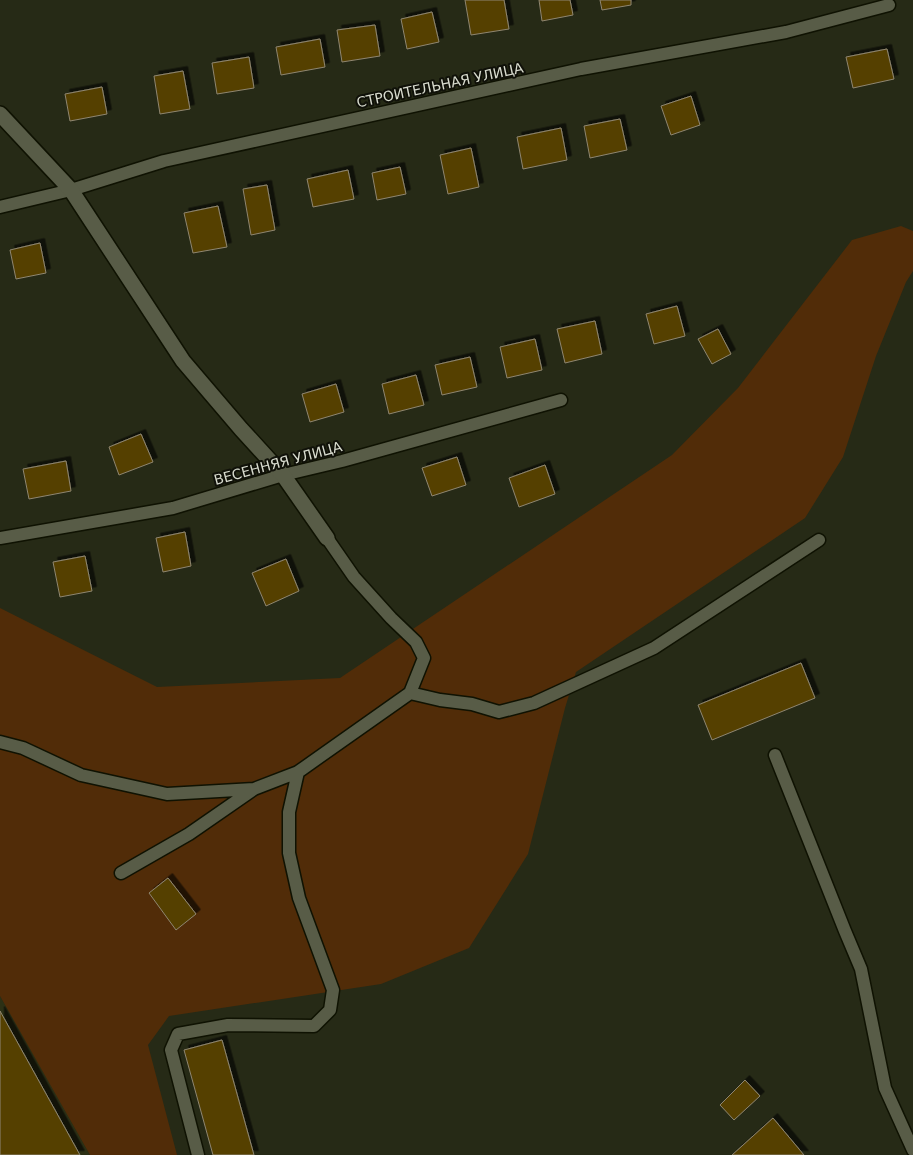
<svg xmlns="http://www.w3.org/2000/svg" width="913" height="1155" font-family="'DejaVu Sans',sans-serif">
	<defs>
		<filter id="shadow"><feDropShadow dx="4.5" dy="-4.5" stdDeviation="0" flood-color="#0009"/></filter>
	</defs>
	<rect width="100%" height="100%" fill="#262a16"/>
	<path fill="#2c3015" d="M0,996L90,1155H0Z"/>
	<path fill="#512c08" d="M901,226L913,231V271L906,282L876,356L843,457L805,518L576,672L565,708L528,854L469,948L381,984L169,1016L148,1045L177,1155H90L0,996V608L157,687L340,678L672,455L738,388L852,240Z"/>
	<path fill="#544004" stroke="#8f8670" filter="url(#shadow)" d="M465,0H504L509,29L471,35Z
		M539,0H570L573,15L542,21Z
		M600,0H631V5L602,10Z
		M432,12L439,42L407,49L401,19Z
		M375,25L380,56L342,62L337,30Z
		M320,39L325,67L281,75L276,47Z
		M887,49L894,79L853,88L846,57Z
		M249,57L254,88L217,94L212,63Z
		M183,71L190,109L160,114L154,76Z
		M102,87L107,114L70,121L65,94Z
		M691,96L700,125L671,135L661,106Z
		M620,119L627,150L590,158L584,126Z
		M561,128L567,160L523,169L517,137Z
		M471,148L479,187L448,194L440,155Z
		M400,167L406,194L377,200L372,173Z
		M348,170L354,199L313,207L307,179Z
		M267,185L275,230L251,235L243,189Z
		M218,206L227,247L193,253L184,213Z
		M40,243L46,273L16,279L10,250Z
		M677,306L685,336L654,344L646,314Z
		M595,321L602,354L565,363L557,329Z
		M718,329L731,354L712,364L698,339Z
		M535,339L542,370L507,378L500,347Z
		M470,357L477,387L442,395L435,365Z
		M416,375L424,405L389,414L382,384Z
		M336,384L344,412L310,422L302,394Z
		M141,434L153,462L119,475L109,447Z
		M457,457L466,485L432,496L422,468Z
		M66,461L71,491L29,499L23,469Z
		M545,465L555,494L519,507L509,478Z
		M185,532L191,566L163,572L156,538Z
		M85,556L92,591L60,597L53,562Z
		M286,559L299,591L266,606L252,573Z
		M801,663L815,698L712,740L698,705Z
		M168,878L196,914L176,930L149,893Z
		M0,1011L80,1155H0Z
		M222,1040L254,1155H213L184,1050Z
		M745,1080L760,1096L734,1120L720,1105Z
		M773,1118L804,1155H732Z"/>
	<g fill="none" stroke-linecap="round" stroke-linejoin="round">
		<g stroke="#0f1202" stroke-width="15">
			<path id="service" d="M0,207L71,190L164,161L581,69L786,32L889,5
				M0,538L173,508L283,475L342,461L561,400
				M327,538L354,577L391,618L416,642L424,658L410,693
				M0,742L23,748L81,775L167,794L254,789L298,772L410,693L440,700L472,704L499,712L534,703L654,648L819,540
				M775,755L845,931L861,969L885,1088L913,1150
				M121,873L189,834L254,789
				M198,1155L171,1050L178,1034L228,1025L314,1026L330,1010L333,990L299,898L289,853V812L298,772"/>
		</g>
		<g stroke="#0f1202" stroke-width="18">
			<path id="minor" d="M0,114L71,190L183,361L241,429L283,475L327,538"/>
		</g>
		<use href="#service" stroke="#585c47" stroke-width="12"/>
		<use href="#minor" stroke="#585c47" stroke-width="15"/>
	</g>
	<g text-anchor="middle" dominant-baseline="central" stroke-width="4" stroke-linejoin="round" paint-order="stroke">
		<g font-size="14" fill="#d8dbce" stroke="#101109">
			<text transform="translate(440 85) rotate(-12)">СТРОИТЕЛЬНАЯ УЛИЦА</text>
			<text transform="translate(278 463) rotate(-15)">ВЕСЕННЯЯ УЛИЦА</text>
		</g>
	</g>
</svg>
